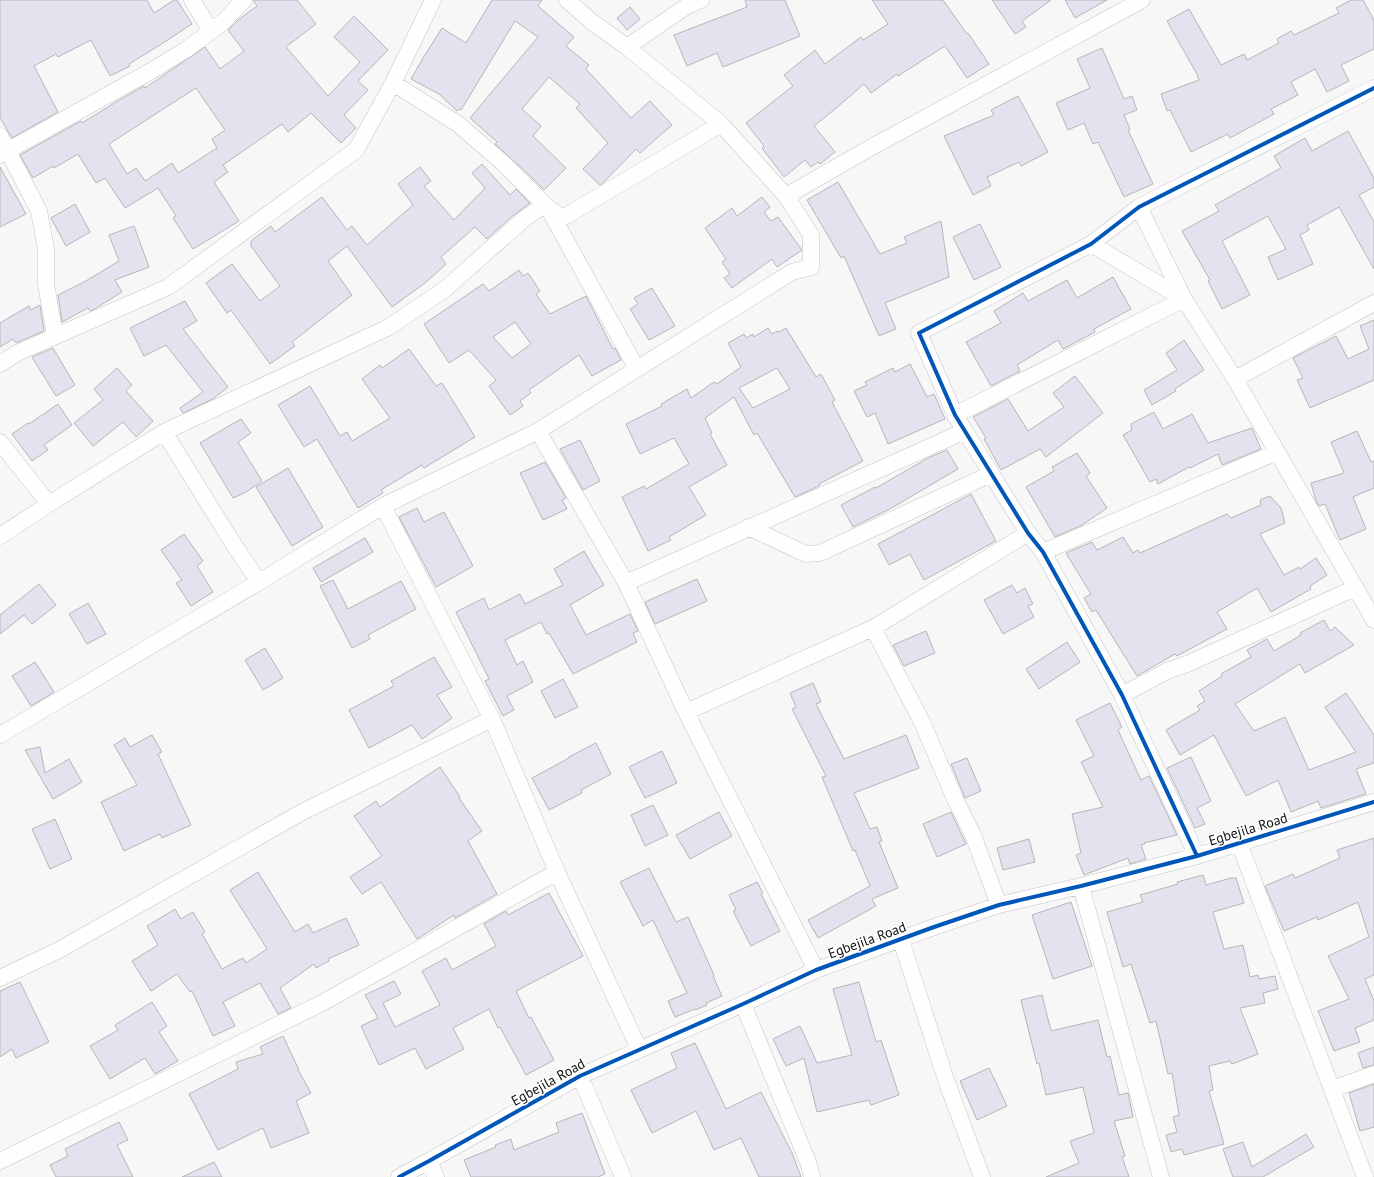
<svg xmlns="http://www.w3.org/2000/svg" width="1374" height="1177" font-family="'PT Sans',sans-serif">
	<rect width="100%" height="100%" fill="#f8f7f8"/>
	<path fill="#e3e2ef" stroke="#b6b6b6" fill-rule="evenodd" d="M0,0H147L154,13L174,0H177L192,24L160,45L129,64L130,66L110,76L91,40L58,57L56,54L34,66L58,112L12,138L0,118Z
		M253,0H297L316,24L286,47L328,96L360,62L334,37L354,16L388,50L358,81L368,90L344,115L356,128L341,143L311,113L288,132L282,124L223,165L228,172L214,182L239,221L193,249L173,218L176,216L158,188L125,208L105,178L96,183L78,154L54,168L53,166L33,178L20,155L81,121L82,123L121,99L144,86L145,88L205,47L220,69L244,51L228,30L238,20L257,6ZM196,88L225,130L212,139L217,148L178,173L172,163L145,181L136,168L127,174L109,144Z
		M492,0H542L538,6L574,37L566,46L589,65L586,69L631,118L650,101L672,125L640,153L636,149L604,182L600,185L583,169L608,143L576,108L580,104L549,77L522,109L541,126L533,136L566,168L544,190L530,176L495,144L497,142L470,118L538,37L515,21L461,110L459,109L457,111L439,94L411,79L423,58L442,28L466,43Z
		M745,0H785L800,36L723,67L717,53L687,66L674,35L747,7Z
		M872,0H943L967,34L968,33L989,64L967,78L945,46L898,76L897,74L871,93L864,84L835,109L814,126L835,152L820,164L818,162L811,167L805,160L784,177L762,148L764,146L746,123L793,86L784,75L815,50L825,64L861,37L863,40L888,24Z
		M992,0H1051L1022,21L1026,27L1015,34Z
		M1065,0H1107L1075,18Z
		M1351,0H1363L1374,20V49L1341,65L1349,81L1327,92L1315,69L1291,82L1298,95L1271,109L1274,114L1230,138L1228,134L1191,152L1170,110L1167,111L1161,94L1199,80L1197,76H1198L1167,21L1189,9L1221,65L1244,54L1247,60L1279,43L1277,39L1291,31L1294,35L1339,13L1336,8Z
		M630,7L640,19L627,30L617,18Z
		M1102,48L1124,99L1132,96L1137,110L1124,115L1130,129L1128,130L1153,184L1124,197L1098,142L1093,144L1084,123L1068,130L1056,103L1090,88L1077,59Z
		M1018,96L1048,152L1021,166L1019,162L987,177L991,186L973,195L944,136L994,115L991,110Z
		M1348,131L1374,178V187L1359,195L1374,222V269L1339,207L1307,225L1309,230L1300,235L1313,264L1278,280L1268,257L1286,249L1268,216L1222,241L1250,295L1222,309L1208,281L1210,280L1182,231L1219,211L1215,205L1281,168L1274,156L1305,138L1312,151Z
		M482,164L510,195L516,189L530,203L510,218L487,239L475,227L441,257L446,264L425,283L392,307L347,246L328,261L352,295L292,342L295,346L270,364L231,310L227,313L206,283L232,264L260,301L280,286L251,246V241L271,226L275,232L322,197L347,230L352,226L367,245L413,205L398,184L420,167L431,181L424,186L454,220L485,188L472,173Z
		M0,167L26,214L0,227Z
		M838,182L880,254L907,243L904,237L941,221L949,277L885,303L896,329L879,336L844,256L841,258L807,200Z
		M762,197L770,207L764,212L771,221L778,217L802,250L777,267L772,259L732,288L724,278L730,274L722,262L726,259L705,228L732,208L737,216Z
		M75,204L90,232L66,246L51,218Z
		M980,224L1001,267L974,280L953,237Z
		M134,226L149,267L115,280L122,292L93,310L90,311L88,308L62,322L58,295L84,282L119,261L109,235Z
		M519,270L523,276L528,273L540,291L536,294L550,314L586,296L613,349L615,348L621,360L592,376L579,355L529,390L531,393L520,401L523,406L510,415L489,386L496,380L469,350L449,363L424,324L483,284L489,291ZM515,322L531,344L512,358L493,337Z
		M1113,277L1131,309L1094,329L1095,332L1063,349L1058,340L1017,365L1020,371L991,386L966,342L1001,323L994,311L1023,293L1028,301L1067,280L1077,298Z
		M652,288L675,326L649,340L630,309L638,304L634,298Z
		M185,301L197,321L183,329L228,387L213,399L183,413L180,408L203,392L166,345L144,356L130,328Z
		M40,305L44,331L16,343L13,339L0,347V323L29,306L31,310Z
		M1374,320V380L1310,408L1297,380L1303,378L1293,358L1336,336L1348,359L1369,349L1360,326Z
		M768,328L772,334L778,331L779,332L786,328L816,377L821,374L835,400L832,402L863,461L819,484L820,485L813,489L795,497L757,433L754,435L734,397L705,418L712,433L710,434L727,465L689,487L706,515L669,537L671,540L648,551L622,497L644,486L646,489L689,464L674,438L640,454L626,424L662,406L661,404L687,389L691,398L714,382L717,384L741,367L728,343L744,334L746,338L753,334L754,337ZM777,368L790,389L753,408L739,388Z
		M1184,340L1204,370L1175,389L1176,391L1152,405L1144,390L1177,370L1166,353Z
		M53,348L75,385L56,396L32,357Z
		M409,349L436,386L442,383L475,437L424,468L422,465L381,490L383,493L358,508L317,439L304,447L278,405L310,386L340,436L347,432L352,441L390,418L362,379L380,365L382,368Z
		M910,364L927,397L934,394L945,419L888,444L875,413L867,417L854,391L867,385L865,382L893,368L895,372Z
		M117,368L132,385L126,391L153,421L136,437L123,422L93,446L74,423L103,400L94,389Z
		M1075,376L1103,413L1046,457L1040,449L1001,470L984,439L986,438L973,417L1008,399L1028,431L1064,407L1053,393Z
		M58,404L72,425L44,445L48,450L32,461L12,434L28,423L29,424Z
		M1154,412L1163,429L1192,414L1208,443L1252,428L1261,449L1222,465L1218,454L1190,468L1189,467L1158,484L1156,479L1150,482L1123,435L1132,430L1131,424Z
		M241,419L251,433L238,442L262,481L246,492L233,498L200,443Z
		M1357,431L1371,462L1374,461V488L1353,497L1366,529L1340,540L1325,504L1319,506L1316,501L1311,483L1344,473L1331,442Z
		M580,440L600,481L583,490L560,449Z
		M947,450L958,469L888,510L853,527L841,505L875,487L876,488L928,458Z
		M1077,453L1090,473L1086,476L1107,508L1082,525L1055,537L1026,487L1054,471L1052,467Z
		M545,462L566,498L562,500L567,509L543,520L520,473Z
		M288,468L323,527L292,546L256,487Z
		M971,494L996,541L924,580L910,554L889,565L878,544Z
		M1270,496L1281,508L1285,523L1260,534L1284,575L1299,567L1300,569L1316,558L1327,575L1310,586L1311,589L1271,612L1257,588L1217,612L1227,629L1177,656L1175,654L1137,676L1096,610L1092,612L1084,598L1091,594L1066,553L1092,542L1097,550L1123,537L1133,553L1138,550L1140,553L1227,514L1231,518L1261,505L1260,500Z
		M417,508L424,522L444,512L473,566L436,587L399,517Z
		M184,534L203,561L197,566L213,592L191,606L176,583L182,580L161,550Z
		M365,538L373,552L321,582L313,568Z
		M584,551L604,585L570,605L586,635L630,614L638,631L633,633L637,642L573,674L549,633L547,634L541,622L505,640L517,665L523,661L533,682L507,696L514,710L503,716L485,681L489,679L456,612L484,598L489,610L520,594L525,604L563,585L554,569Z
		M697,579L707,601L655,624L645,602Z
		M333,580L348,609L401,581L416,609L368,635L370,639L352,648L320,586Z
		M39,584L56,605L32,624L24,615L0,634V615Z
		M1012,585L1017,593L1025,588L1033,604L1028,606L1034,617L1003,634L984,600Z
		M88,603L106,634L87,644L69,614Z
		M1324,620L1330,631L1335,627L1354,645L1305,673L1300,664L1235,704L1254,731L1285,717L1309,770L1356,752L1325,707L1346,693L1374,735V763L1356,769L1366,794L1321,808L1318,801L1291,812L1278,780L1246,796L1214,735L1180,755L1166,730L1200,710L1197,706L1205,701L1199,691L1222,676L1221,674L1251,657L1247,650L1267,639L1274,651L1301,635L1300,633Z
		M926,631L935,653L904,666L893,645Z
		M1067,642L1080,662L1039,689L1026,669Z
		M265,648L283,678L263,690L245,660Z
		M434,657L452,687L437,695L452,718L422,739L412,725L369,748L349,710L394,686L391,681Z
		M35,662L54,692L31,706L12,676Z
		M563,679L578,707L555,718L541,691Z
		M813,683L821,702L816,704L844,759L906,735L919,768L854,793L870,829L877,827L882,841L879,842L898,888L872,899L876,906L818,938L808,920L870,886L855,850L853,851L822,777L826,776L792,709L796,707L790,693Z
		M1110,703L1122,727L1118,730L1141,780L1149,776L1177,835L1144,843L1145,844L1141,845L1146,859L1130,864L1128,858L1084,875L1076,855L1081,853L1072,814L1103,807L1081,762L1094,756L1076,720Z
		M152,735L162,752L158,754L191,825L162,838L160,834L124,851L101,802L137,785L114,745L125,738L130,747Z
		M596,743L611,774L581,790L582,793L549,810L532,778L569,758V757Z
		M40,747L45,773L69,759L82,782L53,799L25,750Z
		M662,751L677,783L645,798L629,767Z
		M1191,757L1211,801L1197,808L1205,824L1195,828L1167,768Z
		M967,758L981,791L965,798L951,764Z
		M440,767L460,797L459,798L482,831L468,841L497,894L455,918L454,915L417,939L381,882L362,894L350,877L382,856L354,816L376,801L380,807Z
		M653,805L668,835L645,846L631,815Z
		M719,812L732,836L690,859L676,835Z
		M951,812L966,844L937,857L923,824Z
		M55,819L72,859L50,869L32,829Z
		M1374,838V975L1365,979L1374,1001V1020L1355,1028L1360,1042L1334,1051L1318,1011L1349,999L1328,956L1369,937L1358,902L1318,920L1317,917L1284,931L1265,886L1293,874L1295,878L1340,858L1337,850Z
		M1029,839L1035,862L1003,870L997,848Z
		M649,868L676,922L688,917L714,975L713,976L722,996L706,1003L707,1005L695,1010V1009L675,1017L668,1001L687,993L653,920L643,926L620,882Z
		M258,872L295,932L308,924L313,933L346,918L359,945L328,959L329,961L316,968L314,964L280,988L291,1008L278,1014L260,983L223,1002L235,1026L213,1036L192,991L190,992L177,974L151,991L132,961L158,945L147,926L175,909L181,919L193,912L205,932L202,934L222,969L243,958L246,963L267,949L230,890Z
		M1203,875L1206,885L1231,878H1236L1244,903L1213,912L1224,949L1243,945L1250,977L1258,975L1259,979L1275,976L1278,989L1263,993L1265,1003L1240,1008L1258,1054L1232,1064L1230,1061L1209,1066L1213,1090L1209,1091L1224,1144L1184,1155L1182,1149L1171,1152L1166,1135L1177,1132L1173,1117L1179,1115L1172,1073L1168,1074L1156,1021L1150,1023L1131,964L1123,967L1107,912L1143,902L1140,895L1178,884L1177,882Z
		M757,882L763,893L761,894L780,931L751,946L733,911L736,910L729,895Z
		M549,893L583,956L516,991L529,1018L531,1017L554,1060L526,1075L500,1027L498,1028L489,1009L453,1028L464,1049L426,1069L415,1048L379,1065L361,1026L378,1018L365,995L394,981L401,994L383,1003L395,1027L440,1005L422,971L446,958L452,970L496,946L484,924L506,911L508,915Z
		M1071,902L1092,966L1053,979L1032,915Z
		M20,982L49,1042L16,1058L12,1049L0,1057V991Z
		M859,982L876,1042L881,1040L899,1095L871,1105L869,1100L817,1112L804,1058L786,1066L773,1039L800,1026L817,1063L852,1055L833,989Z
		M1042,995L1051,1031L1098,1020L1107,1057L1110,1056L1119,1095L1128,1093L1133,1117L1114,1121L1125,1156L1122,1157L1129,1177H1046L1079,1163L1070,1141L1094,1133L1083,1087L1046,1095L1039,1063L1037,1064L1021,1000Z
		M152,1002L167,1026L159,1032L178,1061L155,1074L145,1058L110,1079L90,1046L118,1030L115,1025Z
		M283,1036L299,1070H298L311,1093L296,1101L309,1133L271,1148L263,1128L218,1150L189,1094L238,1069L236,1062L263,1054L260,1047Z
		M695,1043L726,1109L761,1092L792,1153L801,1177H759L741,1138L714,1150L696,1111L652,1133L631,1090L677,1068L671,1053Z
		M1374,1047V1065L1363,1068L1358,1053Z
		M989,1068L1007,1106L977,1120L960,1081Z
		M1374,1084V1127L1360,1131L1349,1093Z
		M582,1113L605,1174L598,1177H471L464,1160L496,1147L495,1145L511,1139L514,1150L559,1132L556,1123Z
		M119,1122L128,1140L117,1145L133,1177H56L50,1165L68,1156L65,1149Z
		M1306,1134L1314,1147L1263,1177H1233L1223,1149L1243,1142L1252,1167Z
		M214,1162L222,1177H182Z"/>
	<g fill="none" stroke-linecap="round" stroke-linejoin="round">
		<g stroke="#c6c5c6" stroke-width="17">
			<path id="minor" d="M192,0L211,31
				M567,0L592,22L627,47L721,124L786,196L870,148L1142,0
				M627,47L687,6L701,0
				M393,83L458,124L503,163L548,208L637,369
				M0,136L39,211L46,249V284L55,336
				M0,155L151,71L187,49L223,22L244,0
				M1139,207L1184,299L1235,379L1374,620
				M1091,244L1184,299
				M0,364L17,353L168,287L356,150L393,83L433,0
				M1235,379L1374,303
				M955,415L1184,299
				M538,431L626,583L686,712L816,970
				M164,432L234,545L259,582
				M0,442L49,504
				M383,506L492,719L557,872L639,1049
				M748,527L806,554L820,553L991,474
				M0,536L49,504L164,432L389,327L444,290L524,219L540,208H548L560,216H566L721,124
				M1043,552L1277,452
				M626,583L965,431
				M873,628L922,722L955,799L973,835L999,905
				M1122,695L1167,671L1187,664L1355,588
				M686,712L873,628L1028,533
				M0,735L259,582L383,506L538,431L792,272L811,267V235L786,196
				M1239,843L1365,1177
				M1197,856L1122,695L1043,552L1028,533L955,415L919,333L1091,244L1139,207L1374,88
				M1081,886L1161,1177
				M901,940L946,1080L982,1177
				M0,978L59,950L304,811L492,719
				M743,1004L808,1162L812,1177
				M580,1076L623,1177
				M1332,1089L1374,1074
				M0,1161L322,1003L557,872
				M429,1161L436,1177
				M399,1177L429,1161L580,1076L743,1004L816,970L934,927L999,905L1081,886L1197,856L1374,802"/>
		</g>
		<use href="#minor" stroke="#fefefe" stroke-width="16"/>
		<g stroke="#fff" stroke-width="6">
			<path id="cycleway" d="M1197,856L1122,695L1043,552L1028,533L955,415L919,333L1091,244L1139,207L1374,88
				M399,1177L429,1161L580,1076L743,1004L816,970L934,927L999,905L1081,886L1197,856L1374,802"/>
		</g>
		<use href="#cycleway" stroke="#0057b8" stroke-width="4"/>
	</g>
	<g text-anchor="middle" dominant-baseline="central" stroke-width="3" stroke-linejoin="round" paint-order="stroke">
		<g font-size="14" fill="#101010" stroke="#fff">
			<text transform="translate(1248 829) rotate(-17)">Egbejila Road</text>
			<text transform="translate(867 940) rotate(-20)">Egbejila Road</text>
			<text transform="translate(548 1082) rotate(-29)">Egbejila Road</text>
		</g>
	</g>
</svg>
